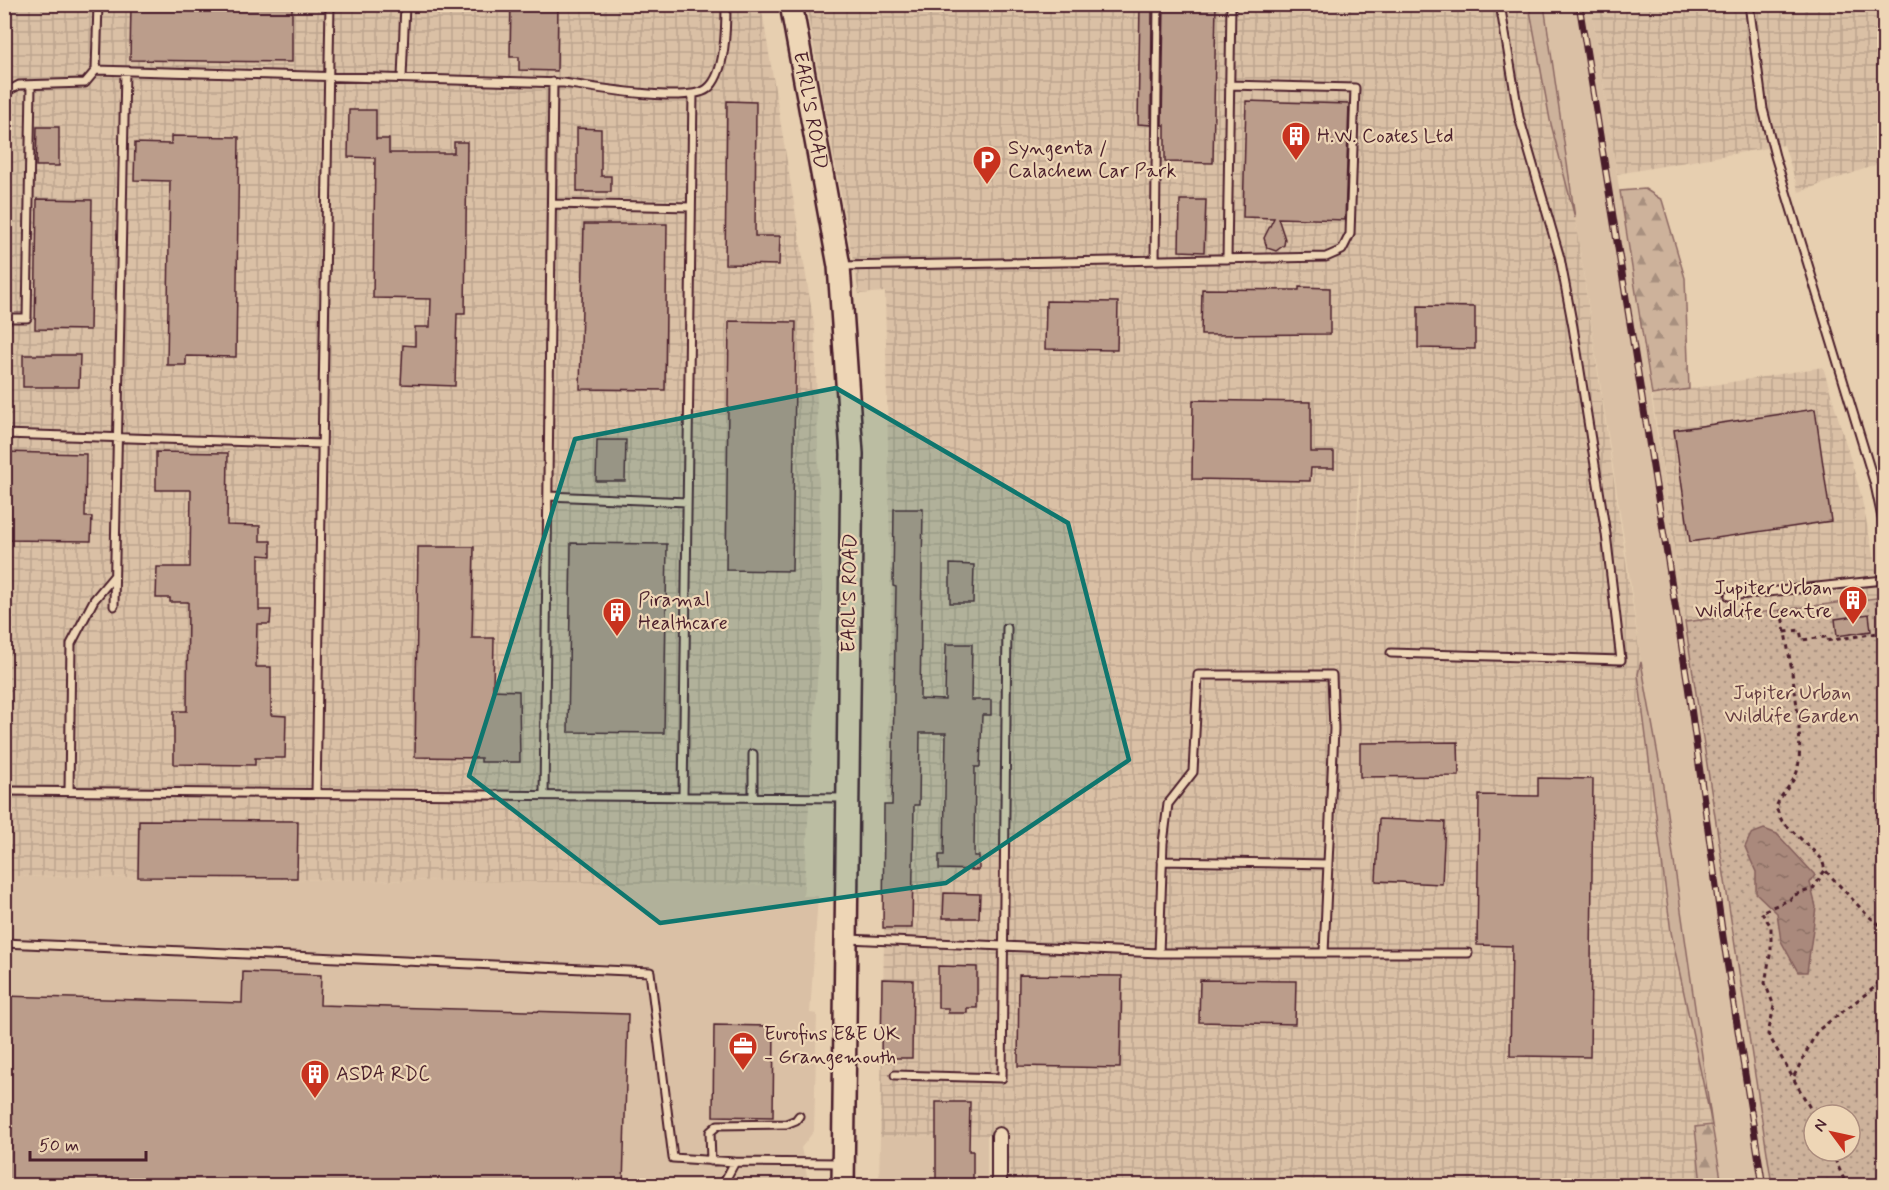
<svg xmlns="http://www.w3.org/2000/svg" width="1889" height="1190" font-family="Mynerve,sans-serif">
	<defs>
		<pattern id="industrial-grid" width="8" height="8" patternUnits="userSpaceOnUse" patternTransform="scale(1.5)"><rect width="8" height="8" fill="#dac0a5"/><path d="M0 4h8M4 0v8" fill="none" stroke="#bda58e"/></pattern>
		<pattern id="forest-firs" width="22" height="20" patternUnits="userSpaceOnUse" patternTransform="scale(1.5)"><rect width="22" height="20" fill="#cdb29b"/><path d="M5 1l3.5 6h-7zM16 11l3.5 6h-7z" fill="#a8907f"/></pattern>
		<pattern id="park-dots" width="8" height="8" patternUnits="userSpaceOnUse" patternTransform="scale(1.5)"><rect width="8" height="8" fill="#cdb29b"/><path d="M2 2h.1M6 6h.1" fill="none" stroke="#a8907f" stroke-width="1.8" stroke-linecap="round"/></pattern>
		<pattern id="water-ripples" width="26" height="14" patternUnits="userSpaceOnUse" patternTransform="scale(1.5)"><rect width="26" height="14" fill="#aa897b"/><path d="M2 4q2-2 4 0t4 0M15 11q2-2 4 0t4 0" fill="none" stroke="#8c6f65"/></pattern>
	</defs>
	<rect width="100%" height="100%" fill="#e7cfb0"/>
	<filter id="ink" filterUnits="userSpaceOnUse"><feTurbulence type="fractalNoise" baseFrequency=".0167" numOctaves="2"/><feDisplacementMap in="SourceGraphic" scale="12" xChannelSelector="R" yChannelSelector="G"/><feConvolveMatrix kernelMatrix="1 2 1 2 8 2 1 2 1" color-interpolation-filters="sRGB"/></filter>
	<g filter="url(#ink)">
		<path fill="#dac0a5" d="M1529,5H1591L1772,1185H1701L1638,674L1641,662L1627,559L1575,218L1550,120Z
			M5,876L804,885L803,896H818L810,1013L817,1014L814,1131L801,1148L809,1185L5,1186Z
			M987,1135V1185L879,1186L880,1137Z"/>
		<path fill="url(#industrial-grid)" fill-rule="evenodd" d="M5,5H761L815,330L822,603L804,885L5,876Z
			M806,5H1529L1550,120L1575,218L1641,662L1638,674L1671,932L1712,1125L1695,1127L1701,1185H1010L1008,1135L880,1137L891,606L885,292L859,294ZM1359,472L1361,479L1354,618Z
			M1591,5H1884V162L1799,192L1784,145L1617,174Z
			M1823,367L1860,491L1882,597L1685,622L1652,395Z"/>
		<path fill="#cdb29b" stroke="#8c6863" stroke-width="1.5" d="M1529,5H1544L1575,218L1550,120Z
			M1641,662L1661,772L1712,1125L1671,932L1638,674Z"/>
		<path fill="url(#forest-firs)" stroke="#8c6863" stroke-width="1.5" d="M1645,189L1662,200L1685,278L1689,389L1652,395L1620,191Z
			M1712,1125L1722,1185H1701L1695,1127Z"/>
		<path fill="url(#park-dots)" stroke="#8c6863" stroke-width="1.5" fill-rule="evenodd" d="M1884,597V1185H1772L1685,622ZM1814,1115H1850V1151H1814Z"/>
		<path fill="url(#water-ripples)" stroke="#845f5b" stroke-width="1.5" d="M1764,829L1777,834L1815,875L1810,883L1816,907L1807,972H1798L1781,941L1777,913L1756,893V872L1745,847L1751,834Z"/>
		<path fill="#bb9d8b" stroke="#4a1f2b" stroke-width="1.5" d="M131,4H292V62L130,60Z
			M511,4H558L557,71L519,70V57H510Z
			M1140,4H1152L1151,125L1138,124Z
			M1164,4H1216L1213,163L1165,162V125H1162Z
			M727,101L756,102L755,236H780L779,265L725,264Z
			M1246,101L1349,104L1345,220L1278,218L1285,239L1284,245L1276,251L1267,248L1264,238L1274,218L1243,217Z
			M349,110H376V139H389V153H454V142H467L465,314H457L455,386L401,384L403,345L415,346V327H430L431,299L373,298L375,158L348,157Z
			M37,127H59V166H36Z
			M577,128L601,129V176H611V192H577Z
			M171,136L239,137L236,357L186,356V365H167L170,181L134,180L135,143L171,144Z
			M37,199L92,200L90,330L35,329Z
			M1180,200H1206L1204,252L1179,251Z
			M584,224H667L665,390L580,389Z
			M1299,287L1330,288V334L1201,335L1202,289L1299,290Z
			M1046,301L1118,302L1117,350L1045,349Z
			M1418,306L1475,307V349L1418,348Z
			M729,321L796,322L792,571L726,570Z
			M23,355H80L79,387H23Z
			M1193,400L1311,402V452H1334V468H1311L1310,481L1192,479Z
			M1815,409L1831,521L1690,542L1674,430Z
			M597,440H626L625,481H596Z
			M4,452L86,454L85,517H92L91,541L4,540Z
			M156,452L228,453L227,525L260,526V541H271V556L259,555V610H271L270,624H257L256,667H271V715L286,716L285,758H255V765L174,764V711H187L188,602H170V598H156L157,567H190L191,490H156Z
			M894,509H923L920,699L945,700L946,644H972L971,700H991V715H982L980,767H975L974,856H979V870L939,869V855H944L946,733H920L919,805H914L912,928H883L884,805H892L896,587L893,586Z
			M571,543L667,544L664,733L568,732Z
			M418,547H474L472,638H494L493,690L519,691L520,762H481V758L415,757Z
			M950,564L974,565L973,603H950Z
			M1869,614L1871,631L1837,636L1835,619Z
			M1458,742L1459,776L1360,777V743Z
			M1538,778L1593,779L1590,1057L1510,1056L1512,946L1477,945L1479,795L1538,796Z
			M1379,819L1445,822L1442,884L1376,881Z
			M139,820L298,821L297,878L138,877Z
			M944,893L980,894L979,918H943Z
			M938,966L977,967V1008H967V1013H948V1008H938Z
			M243,972L321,975L320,1005L628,1014L623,1185H4V996L242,1003Z
			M1019,975L1122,976L1120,1068L1018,1066Z
			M882,979L913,980L912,1058H881Z
			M1200,980L1296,981L1295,1024L1199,1022Z
			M714,1025L774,1026L773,1117L713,1116Z
			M936,1102H970L969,1151H973V1185H936Z"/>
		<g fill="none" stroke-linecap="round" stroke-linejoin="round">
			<g stroke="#4a1f2b" stroke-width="11">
				<path id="lane" d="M1749,4L1763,109L1775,156L1875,485L1884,527
					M96,70L564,83C590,87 687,104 707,89C726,75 726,26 726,4
					M402,78L405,4
					M4,93L19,85L85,83L96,70L98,4
					M552,204L691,207
					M4,245L6,246
					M1227,259L1231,4
					M1155,260L1158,4
					M841,266L1326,257L1342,250L1350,234L1355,88L1229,85
					M4,318H27L31,85
					M4,434L322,444
					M548,496L687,502
					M1729,596L1884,580
					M114,606L125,71
					M1391,653L1621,660L1606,534L1573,327L1560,258L1519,117L1500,4
					M4,791L846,798
					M69,791L71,644L94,600L114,576
					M316,793L330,4
					M544,795L553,82
					M683,796L693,94
					M753,797V754
					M1162,861L1328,864
					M848,939L1159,953H1468
					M4,943L650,972L673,1158L735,1162L840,1163
					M1159,953L1163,843L1168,804L1193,772L1198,675H1332L1334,729L1324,953
					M895,1075L1002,1078L1007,628
					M711,1161L710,1132L718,1125L786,1124L796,1120L799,1116
					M722,1186L735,1162"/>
			</g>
			<g stroke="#4a1f2b" stroke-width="18">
				<path id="street" d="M999,1135V1186"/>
			</g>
			<g stroke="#4a1f2b" stroke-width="26">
				<g id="primary">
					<path id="s1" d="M791,4L839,266L852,454L843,1186"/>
				</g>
			</g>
			<path stroke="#4a1f2b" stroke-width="3" stroke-dasharray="4.5 4.5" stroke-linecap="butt" d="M1781,610C1788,652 1805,728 1798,768C1795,784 1780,793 1776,808L1782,821L1822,859L1825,870L1867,915L1884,928
				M1785,632L1800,630L1802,640L1825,637L1826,641L1884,632
				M1794,1076L1817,1031L1875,987L1884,976
				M1814,1115L1768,1034L1774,1006L1765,983L1771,950V926L1761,912L1791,899V896L1813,889L1825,870
				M1831,1151L1847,1186
				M1840,1186L1841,1178"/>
			<use href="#lane" stroke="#eed6b6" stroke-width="7"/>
			<use href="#street" stroke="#eed6b6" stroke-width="14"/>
			<use href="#primary" stroke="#eed6b6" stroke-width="21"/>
			<g stroke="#4a1f2b" stroke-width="7">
				<path id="rail" d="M1579,4L1688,686L1723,937L1763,1186"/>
			</g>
			<use href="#rail" stroke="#eed6b6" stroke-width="4.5" stroke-dasharray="14" stroke-linecap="butt"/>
		</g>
	</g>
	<path fill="#0f766e" fill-opacity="0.2" stroke="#0f766e" stroke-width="4.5" stroke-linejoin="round" d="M836,388L1068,523L1129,760L946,883L660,923L469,776L575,439Z"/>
	<defs>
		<g id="building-pin" transform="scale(1.5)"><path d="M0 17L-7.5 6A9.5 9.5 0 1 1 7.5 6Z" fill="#c8321e" stroke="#eed6b6"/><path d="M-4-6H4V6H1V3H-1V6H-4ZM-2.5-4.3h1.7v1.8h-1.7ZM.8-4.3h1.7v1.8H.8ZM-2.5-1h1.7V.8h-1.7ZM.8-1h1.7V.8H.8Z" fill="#fff"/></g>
		<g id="parking-pin" transform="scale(1.5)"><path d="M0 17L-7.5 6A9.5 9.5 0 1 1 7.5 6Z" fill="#c8321e" stroke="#eed6b6"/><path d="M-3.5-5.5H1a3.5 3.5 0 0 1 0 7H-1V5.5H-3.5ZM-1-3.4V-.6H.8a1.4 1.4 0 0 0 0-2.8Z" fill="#fff"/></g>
		<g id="office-pin" transform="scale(1.5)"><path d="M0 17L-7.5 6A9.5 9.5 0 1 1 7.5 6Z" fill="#c8321e" stroke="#eed6b6"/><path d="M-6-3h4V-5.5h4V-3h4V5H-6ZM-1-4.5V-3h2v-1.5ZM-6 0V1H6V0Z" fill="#fff"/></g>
	</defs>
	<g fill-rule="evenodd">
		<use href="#building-pin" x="1296" y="136"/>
		<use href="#parking-pin" x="987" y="160"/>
		<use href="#building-pin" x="1853" y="600"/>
		<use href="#building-pin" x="617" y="612"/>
		<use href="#office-pin" x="743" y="1046"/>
		<use href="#building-pin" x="315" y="1074"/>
	</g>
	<g text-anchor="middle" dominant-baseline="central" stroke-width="4.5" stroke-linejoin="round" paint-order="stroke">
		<g font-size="20" fill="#4a1f2b" stroke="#eed6b6">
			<text stroke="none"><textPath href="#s1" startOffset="108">EARL'S ROAD</textPath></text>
			<text transform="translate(850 593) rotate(-89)">EARL'S ROAD</text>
		</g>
		<g font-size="20" fill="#4a1f2b" stroke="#eed6b6" text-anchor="start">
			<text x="1317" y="136">H.W. Coates Ltd</text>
			<text x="1008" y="148">Syngenta /<tspan x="1008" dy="23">Calachem Car Park</tspan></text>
			<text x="1832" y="588" text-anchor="end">Jupiter Urban<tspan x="1832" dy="23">Wildlife Centre</tspan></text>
			<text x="638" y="600">Piramal<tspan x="638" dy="23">Healthcare</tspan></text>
			<text x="764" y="1034">Eurofins E&amp;E UK<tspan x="764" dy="23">- Grangemouth</tspan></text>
			<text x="336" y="1074">ASDA RDC</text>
		</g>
		<g font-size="20" fill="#643c41" stroke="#eed6b6">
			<text x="1792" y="693">Jupiter Urban<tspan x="1792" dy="23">Wildlife Garden</tspan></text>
		</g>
	</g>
	<rect width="1889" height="1190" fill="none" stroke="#eed6b6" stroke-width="24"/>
	<rect x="12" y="12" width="1865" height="1166" fill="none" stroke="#4a1f2b" stroke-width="2" filter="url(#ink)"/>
	<g transform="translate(1832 1133) rotate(303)"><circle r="28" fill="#eed6b6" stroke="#ac8d7e" stroke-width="1.5"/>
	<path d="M0-4.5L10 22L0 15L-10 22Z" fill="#c8321e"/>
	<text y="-9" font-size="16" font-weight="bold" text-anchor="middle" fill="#4a1f2b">N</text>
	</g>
	<path d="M30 1151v9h116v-9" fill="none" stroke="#4a1f2b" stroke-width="3"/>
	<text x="39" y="1151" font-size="18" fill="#4a1f2b" stroke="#eed6b6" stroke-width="4.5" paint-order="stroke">50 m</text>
</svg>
